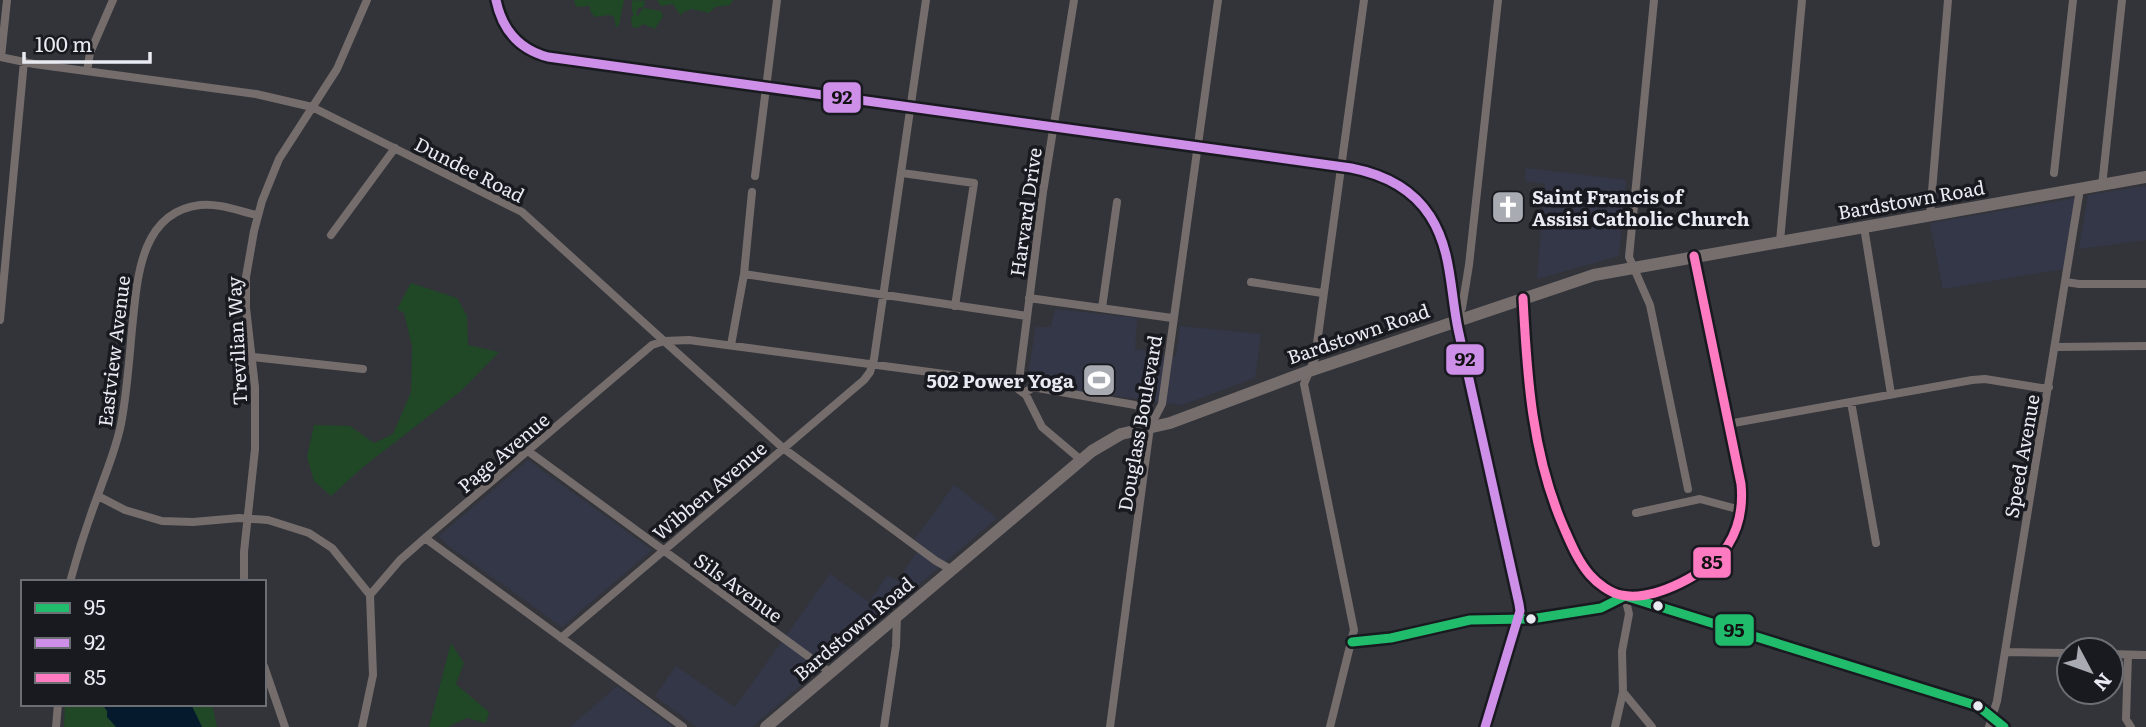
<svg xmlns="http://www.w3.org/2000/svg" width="2146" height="727" font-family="Literata,serif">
	<rect width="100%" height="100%" fill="#32343a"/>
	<path fill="#343748" d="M1526,168L1626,180L1619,256L1537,279L1545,184L1525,181Z
		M2146,186V240L2079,249L2088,195Z
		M2075,198L2064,269L1943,289L1930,223Z
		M1055,309L1137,318L1135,349L1176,357L1180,326L1261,334L1255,378L1182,405L1035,385L1027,381L1036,327H1051Z
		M528,460L652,550L562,627L446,544L439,536Z
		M954,485L997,518L752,727H697L655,696L676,666L735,707L830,574L869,602L888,575L897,581L917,552L910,546Z
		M617,686L673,727H570Z"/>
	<path fill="#204726" d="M574,0H624L619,25L616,28L614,17L609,15L595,17L590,11V6L576,7Z
		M632,0L645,1L644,7L637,9V17L643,8L661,11L663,16L655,29L643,24L637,28L632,27L631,18L634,14L632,12Z
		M657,0H733L730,5L715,7L709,13L692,9L682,13L681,16L673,4L661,6Z
		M411,283L457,298L467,316L468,345L499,352L461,391L363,467L331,496L314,481L307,457L314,425L350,426L374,443L393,434L411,392L412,346L404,313L397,309Z
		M451,643L464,663L456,684L489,712L486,723L467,718L448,727H429Z
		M65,704H212L217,727H64Z"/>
	<path fill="#051a2d" d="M102,704H191L202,727H116L107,717V711Z"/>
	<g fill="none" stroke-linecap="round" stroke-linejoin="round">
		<path stroke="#756d6b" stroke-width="8" d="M496,0C502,29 518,49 548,57L1351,168C1382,174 1412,188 1430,216C1452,250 1450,291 1458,329C1478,421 1499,513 1519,604L1520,611L1485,727
			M1654,0L1629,257L1650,305L1688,489
			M0,57L34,64L256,94L312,107L522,212L664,341L689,340L952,375L1014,386L1026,395L1042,427L1081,460
			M1,57L7,0
			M87,71L90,53L113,0
			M902,173L974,183L955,306
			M2054,173L2073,0
			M755,176L777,0
			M2102,186L2122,0
			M1930,215L1948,0
			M1864,227L1891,394
			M331,235L395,148
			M1780,241L1802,0
			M744,274L1027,316
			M1251,282L1322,293
			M2066,282L2079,284H2146
			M1029,298L1172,318
			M1523,298C1527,377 1532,455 1564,528C1571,544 1578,561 1590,575C1597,583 1610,593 1621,595C1654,602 1710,573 1728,545C1740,526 1743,505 1741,484L1694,256
			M1102,308L1117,202
			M0,320L24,61
			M1456,320L1462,308L1469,265L1498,0
			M731,345L744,274L752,192
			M2056,347L2146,346
			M253,357L363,369
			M1018,388L1043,192L1074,0
			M1024,393L1032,388H1038L1135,405C1146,409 1147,417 1150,427
			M1851,402L1876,543
			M1728,424L1972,380L1985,379L2041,388L2049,387
			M528,451L831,673
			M98,496L125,510L162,521L193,522L239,518L268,520L309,533L332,548L370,595L373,675L362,727
			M1636,513L1700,499L1741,510
			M425,538L683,727
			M70,582C78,552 87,524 98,495C106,472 116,449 121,424C127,393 129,361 132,329C137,282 139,212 200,205C219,203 239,211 257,215
			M244,582V552L255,449V387L246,308V277L254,231L262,201L279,159L337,69L367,0
			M370,595L400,560L425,538L652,345L664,341L783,448L936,561L952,570
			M561,638L864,380L870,372L874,359L926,0
			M1352,642L1391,638L1470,620L1531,619L1601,608L1625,596L1978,706L2004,727
			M2005,652L2069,653
			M2111,654L2146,655
			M2128,655L2126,719L2131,727
			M264,666L285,727
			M1623,692L1652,727
			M56,727L58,704
			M884,727L896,646L897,616
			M1110,727L1150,427L1162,404L1218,0
			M1330,727L1354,630L1304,384L1315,358L1364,0
			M1615,727L1623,692L1622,651L1629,614L1625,596
			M1989,727L1997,701L2080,189"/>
		<path stroke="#766e6d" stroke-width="12" d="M766,727L1092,451L1121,434L1170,423L1309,371L1594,275L2146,177"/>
		<g stroke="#191a20" stroke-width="14">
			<path id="bus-1" d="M1352,642L1391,638L1470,620L1531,619L1601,608L1625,596L1978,706L2004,727"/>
		</g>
		<g stroke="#191a20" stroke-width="14">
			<path id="bus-2" d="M496,0C502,29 518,49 548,57L1351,168C1382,174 1412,188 1430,216C1452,250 1450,291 1458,329C1478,421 1499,513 1519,604L1520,611L1485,727"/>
		</g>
		<g stroke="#191a20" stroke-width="14">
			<path id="bus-3" d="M1523,298C1527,377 1532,455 1564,528C1571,544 1578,561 1590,575C1597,583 1610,593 1621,595C1654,602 1710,573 1728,545C1740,526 1743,505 1741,484L1694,256"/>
		</g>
		<use href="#bus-1" stroke="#20bc6c" stroke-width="9"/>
		<use href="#bus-2" stroke="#ce8fe9" stroke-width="9"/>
		<use href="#bus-3" stroke="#fe7ac1" stroke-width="9"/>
	</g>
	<defs>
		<g id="church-square" transform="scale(1.75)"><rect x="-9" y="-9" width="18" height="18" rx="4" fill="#a9abb2" stroke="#191a20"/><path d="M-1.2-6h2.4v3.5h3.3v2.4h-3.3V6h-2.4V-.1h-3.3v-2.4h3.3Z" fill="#fff"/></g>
		<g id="stadium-square" transform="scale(1.75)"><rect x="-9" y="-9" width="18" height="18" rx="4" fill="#a9abb2" stroke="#191a20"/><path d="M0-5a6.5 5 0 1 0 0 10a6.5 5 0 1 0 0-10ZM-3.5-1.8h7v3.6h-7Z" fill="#fff"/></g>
	</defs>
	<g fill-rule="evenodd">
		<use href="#church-square" x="1508" y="207"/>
		<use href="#stadium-square" x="1099" y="380"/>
	</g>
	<g fill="#e9ebf3" stroke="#191a20" stroke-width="2.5">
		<circle cx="1658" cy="606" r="6"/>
		<circle cx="1531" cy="619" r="6"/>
		<circle cx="1978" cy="706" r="6"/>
	</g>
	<g text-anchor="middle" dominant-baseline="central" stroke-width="7" stroke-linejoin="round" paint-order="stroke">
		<g font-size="19" fill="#e9ebf3" stroke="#191a20">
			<text transform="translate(470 169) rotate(27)">Dundee Road</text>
			<text transform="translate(1911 199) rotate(-10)">Bardstown Road</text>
			<text transform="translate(1025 212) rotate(-82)">Harvard Drive</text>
			<text transform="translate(1358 333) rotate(-19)">Bardstown Road</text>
			<text transform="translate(236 341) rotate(-93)">Trevilian Way</text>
			<text transform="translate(113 351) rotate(-83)">Eastview Avenue</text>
			<text transform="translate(1139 423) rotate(-80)">Douglass Boulevard</text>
			<text transform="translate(503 452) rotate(-40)">Page Avenue</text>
			<text transform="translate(2021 456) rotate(-80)">Speed Avenue</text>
			<text transform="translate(709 490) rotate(-40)">Wibben Avenue</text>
			<text transform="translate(739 587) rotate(36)">Sils Avenue</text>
			<text transform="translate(853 628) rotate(-40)">Bardstown Road</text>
		</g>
		<g font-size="19" font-weight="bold" fill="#e9ebf3" stroke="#191a20" text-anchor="start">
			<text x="1532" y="196">Saint Francis of<tspan x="1532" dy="22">Assisi Catholic Church</tspan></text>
			<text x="1074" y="380" text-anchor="end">502 Power Yoga</text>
		</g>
	</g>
	<g stroke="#191a20" stroke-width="2.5">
		<rect x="822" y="81" width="40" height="33" rx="7" fill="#ce8fe9"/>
		<rect x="1445" y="343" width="40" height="33" rx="7" fill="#ce8fe9"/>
		<rect x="1692" y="546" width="40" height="33" rx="7" fill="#fe7ac1"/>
		<rect x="1714" y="613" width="41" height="34" rx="7" fill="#20bc6c"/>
	</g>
	<g font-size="19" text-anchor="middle" font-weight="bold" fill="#111">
		<text x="842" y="104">92</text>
		<text x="1465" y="366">92</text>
		<text x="1712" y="569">85</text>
		<text x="1734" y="637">95</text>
	</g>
	<rect x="21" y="580" width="245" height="126" fill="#191a20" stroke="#6c6e74" stroke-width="2"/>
	<rect x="35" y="603" width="35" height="10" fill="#20bc6c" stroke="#6c6e74" stroke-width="2"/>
	<text x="84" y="615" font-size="21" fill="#e9ebf3">95</text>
	<rect x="35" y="638" width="35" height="10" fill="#ce8fe9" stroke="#6c6e74" stroke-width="2"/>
	<text x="84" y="650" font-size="21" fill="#e9ebf3">92</text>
	<rect x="35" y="673" width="35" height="10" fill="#fe7ac1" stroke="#6c6e74" stroke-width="2"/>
	<text x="84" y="685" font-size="21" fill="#e9ebf3">85</text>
	<g transform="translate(2090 671) rotate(131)"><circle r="33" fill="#191a20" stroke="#6c6e74" stroke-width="2"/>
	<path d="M0-5L12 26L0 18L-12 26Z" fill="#a9abb2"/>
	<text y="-10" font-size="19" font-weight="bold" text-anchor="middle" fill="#e9ebf3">N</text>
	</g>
	<path d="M24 52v10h126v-10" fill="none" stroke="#e9ebf3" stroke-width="3.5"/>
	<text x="35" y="52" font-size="21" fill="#e9ebf3" stroke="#191a20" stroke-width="5" paint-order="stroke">100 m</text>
</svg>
